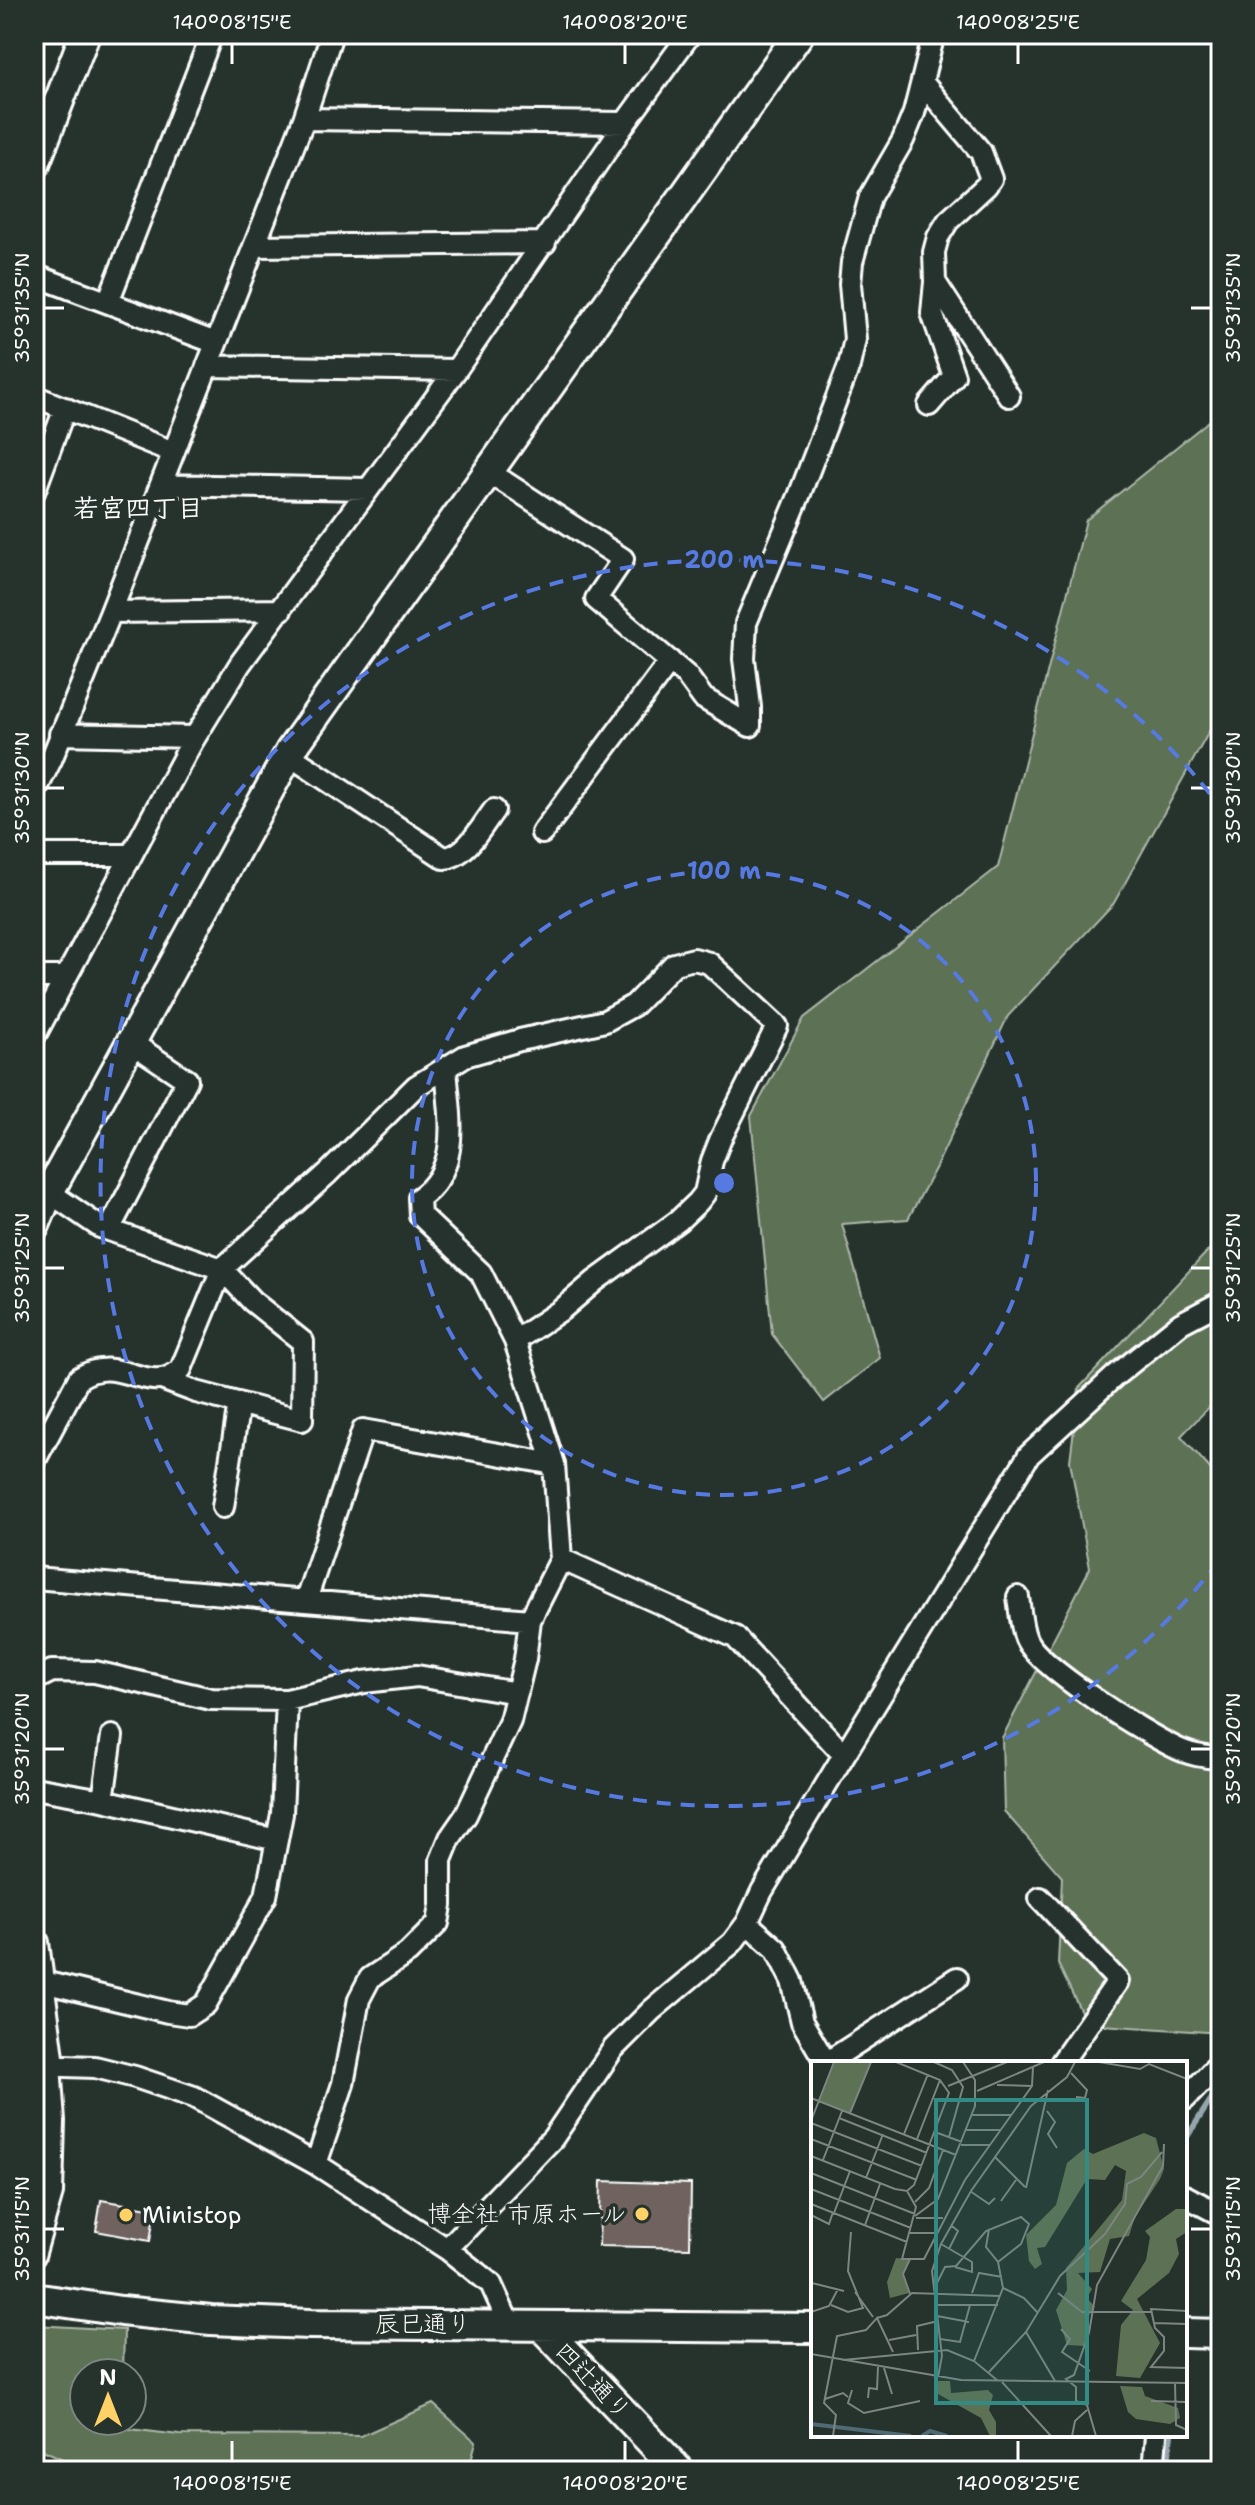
<svg xmlns="http://www.w3.org/2000/svg" width="1255" height="2505" font-family="'Shantell Sans','Klee One',sans-serif">
	<rect width="100%" height="100%" fill="#26332d"/>
	<filter id="ink" filterUnits="userSpaceOnUse"><feTurbulence type="fractalNoise" baseFrequency=".0125" numOctaves="2"/><feDisplacementMap in="SourceGraphic" scale="16" xChannelSelector="R" yChannelSelector="G"/><feConvolveMatrix kernelMatrix="1 2 1 2 8 2 1 2 1" color-interpolation-filters="sRGB"/></filter>
	<g filter="url(#ink)">
		<path fill="#5d7154" stroke="#aeb8aa" stroke-width="2" d="M1221,411V710L1114,903L1008,1016L936,1167L908,1219L842,1224L880,1358L824,1402L772,1334L751,1116L804,1018L998,867L1086,520Z
			M1221,1237V1400L1217,1399L1181,1436L1221,1481V2033L1087,2024L1058,1964L1062,1877L1004,1811L1002,1738L1090,1568L1070,1461L1079,1388Z
			M34,2325L124,2330L123,2373H84V2421H122V2428L179,2435L361,2436L433,2404L476,2442L468,2471H89L34,2446Z"/>
		<g fill="none" stroke-linecap="round" stroke-linejoin="round">
			<path stroke="#95a6ac" stroke-width="6" d="M1185,2140L1221,2084
				M1167,2471L1171,2435"/>
		</g>
		<path fill="#70635f" stroke="#fff" stroke-width="2" d="M601,2181L691,2184L690,2248L599,2246Z
			M101,2200L155,2209L150,2241L96,2231Z"/>
		<g fill="none" stroke-linecap="round" stroke-linejoin="round">
			<g stroke="#fff" stroke-width="26">
				<path id="street" d="M922,82L981,152L991,179L986,186L948,221L938,237L934,252L935,282L1009,396
					M304,119L625,123
					M254,246L545,243
					M34,275L216,343
					M108,302L212,34
					M207,366L456,370
					M34,396L173,452
					M929,405L954,376L932,313L935,282
					M489,472L623,559L596,599L687,676L703,698L750,726V707L744,659L746,623L799,496L849,366L855,339L850,284L852,262L870,197L903,140L914,113L934,34
					M161,485L368,489
					M34,492L65,408
					M111,612L281,610
					M60,734L195,737
					M289,755L444,858C466,857 482,826 494,810
					M34,794L51,760L111,612L304,119L332,34
					M542,833L670,661
					M34,855H130
					M34,977H64
					M34,1037L192,742L240,664L456,370L625,123L690,34
					M49,1192L100,1227L222,1269L252,1301L303,1342L302,1420L196,1392L164,1380
					M109,1230L187,1080L132,1043
					M34,1462L79,1378C119,1351 148,1399 181,1369L222,1269L328,1173L416,1086L465,1056L520,1040L605,1021L634,1005L674,964L694,959L709,963L777,1026L721,1138L712,1161L705,1193L698,1202L678,1221L595,1281L561,1310L515,1341
					M223,1507L239,1403
					M561,1559L735,1637L844,1755
					M34,1578L530,1620
					M1018,1597C1020,1610 1021,1627 1026,1639C1038,1667 1143,1732 1174,1747C1187,1754 1206,1758 1221,1758
					M306,1600L363,1430L554,1464
					M34,1680L52,1671L95,1672L211,1699L287,1700L364,1682L417,1676L517,1693
					M34,1788L103,1800L277,1840
					M103,1800L112,1736
					M1040,1898L1118,1981L1061,2063
					M747,1923L776,1949L792,1981L802,2022L826,2063
					M39,1981L168,2012L189,2015L206,2004L266,1896L282,1814L287,1700
					M826,2063L957,1978
					M34,2065L95,2067L135,2077L194,2097L316,2164L447,2249L491,2284L509,2324
					M1185,2099L1221,2062
					M316,2164L343,2084L359,1999L370,1978L408,1953L438,1923L441,1905V1860L450,1838L466,1815L510,1721L525,1659L530,1620L561,1559L554,1464L515,1341L481,1273L420,1215L419,1198C463,1168 449,1114 446,1068
					M34,2191L53,2173
					M1185,2196L1221,2215
					M447,2249L553,2138L613,2049L652,2010L732,1943L747,1923L762,1891L844,1755L1029,1455L1115,1376L1181,1323L1221,1302
					M34,2256L52,2193L54,2121L50,2065
					M1153,2471L1156,2435"/>
			</g>
			<g stroke="#fff" stroke-width="34">
				<path id="secondary" d="M34,166L85,34
					M34,1227L49,1192L291,750L799,34
					M34,1943L50,2065
					M34,2298L121,2311L211,2320L310,2324L813,2328
					M541,2326L679,2471
					M1185,2333L1221,2334"/>
			</g>
			<use href="#street" stroke="#26332d" stroke-width="20"/>
			<use href="#secondary" stroke="#26332d" stroke-width="28"/>
		</g>
	</g>
	<path fill="none" stroke="#fff" stroke-width="3" d="M232,44V64M625,44V64M1018,44V64M44,308H64M1191,308H1211M44,788H64M1191,788H1211M44,1268H64M1191,1268H1211M44,1749H64M1191,1749H1211M44,2229H64M1191,2229H1211M232,2441V2461M625,2441V2461M1018,2441V2461"/>
	<g fill="none" stroke="#567ae2" stroke-width="4" stroke-dasharray="14 10">
		<circle cx="724" cy="1183" r="312"/>
		<path d="M1218 1562A623 623 0 1 1 1218 804"/>
	</g>
	<g fill="#ffd166" stroke="#26332d" stroke-width="3">
		<circle cx="642" cy="2214" r="8"/>
		<circle cx="126" cy="2215" r="8"/>
	</g>
	<g text-anchor="middle" dominant-baseline="central" stroke-width="7" stroke-linejoin="round" paint-order="stroke">
		<g font-size="24" fill="#fff" stroke="#26332d" text-anchor="end">
			<text x="626" y="2214">博全社 市原ホール</text>
			<text x="142" y="2215" text-anchor="start">Ministop</text>
		</g>
		<g font-size="24" fill="#fff" stroke="#26332d">
			<text x="423" y="2324">辰巳通り</text>
			<text transform="translate(593 2381) rotate(46)">四辻通り</text>
		</g>
		<g font-size="26" font-weight="bold" fill="#fff" stroke="#26332d">
			<text x="138" y="507">若宮四丁目</text>
		</g>
	</g>
	<g transform="translate(811 2061)">
		<rect width="376" height="376" fill="#26332d"/>
		<path d="M23,1H60L39,52L8,40ZM333,72L345,77L353,108L349,118L324,156L318,175L299,178L289,211L267,212L281,228L276,237L284,246L274,260L278,280L274,285L256,284L245,249L256,229L255,207L311,139L315,110L304,104L294,119L276,118L234,186L226,187L231,203L224,208L218,200L215,174L245,144L256,102L273,88L282,93ZM365,148H376V171L365,178L368,193L358,212L326,238L349,282L329,317L305,315L310,264L322,249L310,240L335,199L339,176L334,170ZM85,197L99,198L92,214L98,232L79,237L76,221ZM126,320H139L140,332L177,329L182,334L178,349L185,361V375H179L170,357L127,333ZM309,325L331,326L334,335L367,347L369,357L359,363L325,358L317,351Z" fill="#5d7154"/>
		<path fill="none" stroke="#4f6a74" stroke-width="4" d="M0,363L100,375M111,375L119,370L136,375"/>
		<path fill="none" stroke="#7d8581" stroke-width="2" d="M123,1L141,9L152,26L138,76M288,1L329,8L338,3L376,18M260,12L276,29L274,37L265,36M186,24L221,25M137,25L196,1M166,30L233,1M0,37L145,94M165,39H211M236,50L244,61L237,73L246,87M39,52L60,1M161,54H200M28,57L116,92M0,60L23,1M0,62L111,105M155,69H189M124,71L151,81M93,73L117,13M0,78L106,119M106,78L129,19M150,84H179M0,95L84,128L96,130L103,124L138,32L129,19L85,1M184,96L214,126M12,99L31,50M0,112L104,153M55,117L72,73M215,127L237,29M0,128L100,167M96,130L105,146L91,198H113L154,119L221,25L222,6M159,130L178,143L184,137M190,140L205,119M104,141L118,127L132,89M0,143L96,181M23,152L39,110M0,154L18,163L22,151M104,155L127,138L164,45V19L152,1M105,157H132M54,164L69,123M99,172H125M130,183L161,201V211L144,206M138,188L147,170L141,165M1,222L33,230M124,226L134,206L145,205L175,170L210,156L218,163L210,183L187,201M192,227L213,237L226,251M44,231L62,256M161,232L168,212L191,216M247,232L271,251H340M99,233L92,213L99,198M20,244L37,251L52,247L37,210L40,171M125,244H187M376,250L340,248L344,267L353,276V290L340,306L376,307M0,251L18,245L27,228M126,255L158,261M66,257L76,254L101,232L189,235M343,262L376,263M250,268L259,278L251,291L279,310M215,271L244,320M129,278L149,281L159,244M78,279L105,274M107,289L106,265L127,260M0,293L150,319L376,322M32,299L136,289L163,300L186,319M163,300L192,227L187,201L175,186L178,168M73,307L81,333M178,311L215,271L249,215L294,173L314,143L316,123L330,116L351,91M127,316L131,295L121,210L130,183L160,130L220,45L256,16L264,1M191,321L240,375M364,322L365,364L376,369M41,329L37,342L53,352L109,340M57,337L58,327L66,328L67,306M14,338L32,332L37,336M340,340L376,341M22,375L25,354L13,342L26,275L55,269L66,257L82,291M261,375L264,360L276,349M285,375L276,344L265,340V326L255,318L263,314L278,272L286,224L352,105L353,83"/>
		<path fill="#338b84" fill-opacity="0.15" stroke="#338b84" stroke-width="4" d="M125,39H276V342H125Z"/>
		<rect width="376" height="376" fill="none" stroke="#fff" stroke-width="4"/>
	</g>
	<circle cx="724" cy="1183" r="12" fill="#567ae2" stroke="#26332d" stroke-width="4"/>
	<g font-size="24" text-anchor="middle" font-weight="bold" fill="#567ae2" stroke="#26332d" stroke-width="7" stroke-linejoin="round" paint-order="stroke">
		<text x="724" y="568">200 m</text>
		<text x="724" y="879">100 m</text>
	</g>
	<rect width="1255" height="2505" fill="none" stroke="#26332d" stroke-width="88"/>
	<g transform="translate(108 2397)"><circle r="38" fill="#26332d" stroke="#7d8581" stroke-width="2"/>
	<path d="M0-6L14 30L0 20L-14 30Z" fill="#ffd166"/>
	<text y="-12" font-size="22" font-weight="bold" text-anchor="middle" fill="#ffffff">N</text>
	</g>
	<rect x="44" y="44" width="1167" height="2417" fill="none" stroke="#fff" stroke-width="3"/>
	<g font-size="20" text-anchor="middle" fill="#fff">
		<text x="232" y="29">140°08'15"E</text>
		<text x="625" y="29">140°08'20"E</text>
		<text x="1018" y="29">140°08'25"E</text>
		<text transform="translate(22 308) rotate(-90)" y="7">35°31'35"N</text>
		<text transform="translate(1233 308) rotate(-90)" y="7">35°31'35"N</text>
		<text transform="translate(22 788) rotate(-90)" y="7">35°31'30"N</text>
		<text transform="translate(1233 788) rotate(-90)" y="7">35°31'30"N</text>
		<text transform="translate(22 1268) rotate(-90)" y="7">35°31'25"N</text>
		<text transform="translate(1233 1268) rotate(-90)" y="7">35°31'25"N</text>
		<text transform="translate(22 1749) rotate(-90)" y="7">35°31'20"N</text>
		<text transform="translate(1233 1749) rotate(-90)" y="7">35°31'20"N</text>
		<text transform="translate(22 2229) rotate(-90)" y="7">35°31'15"N</text>
		<text transform="translate(1233 2229) rotate(-90)" y="7">35°31'15"N</text>
		<text x="232" y="2490">140°08'15"E</text>
		<text x="625" y="2490">140°08'20"E</text>
		<text x="1018" y="2490">140°08'25"E</text>
	</g>
</svg>
